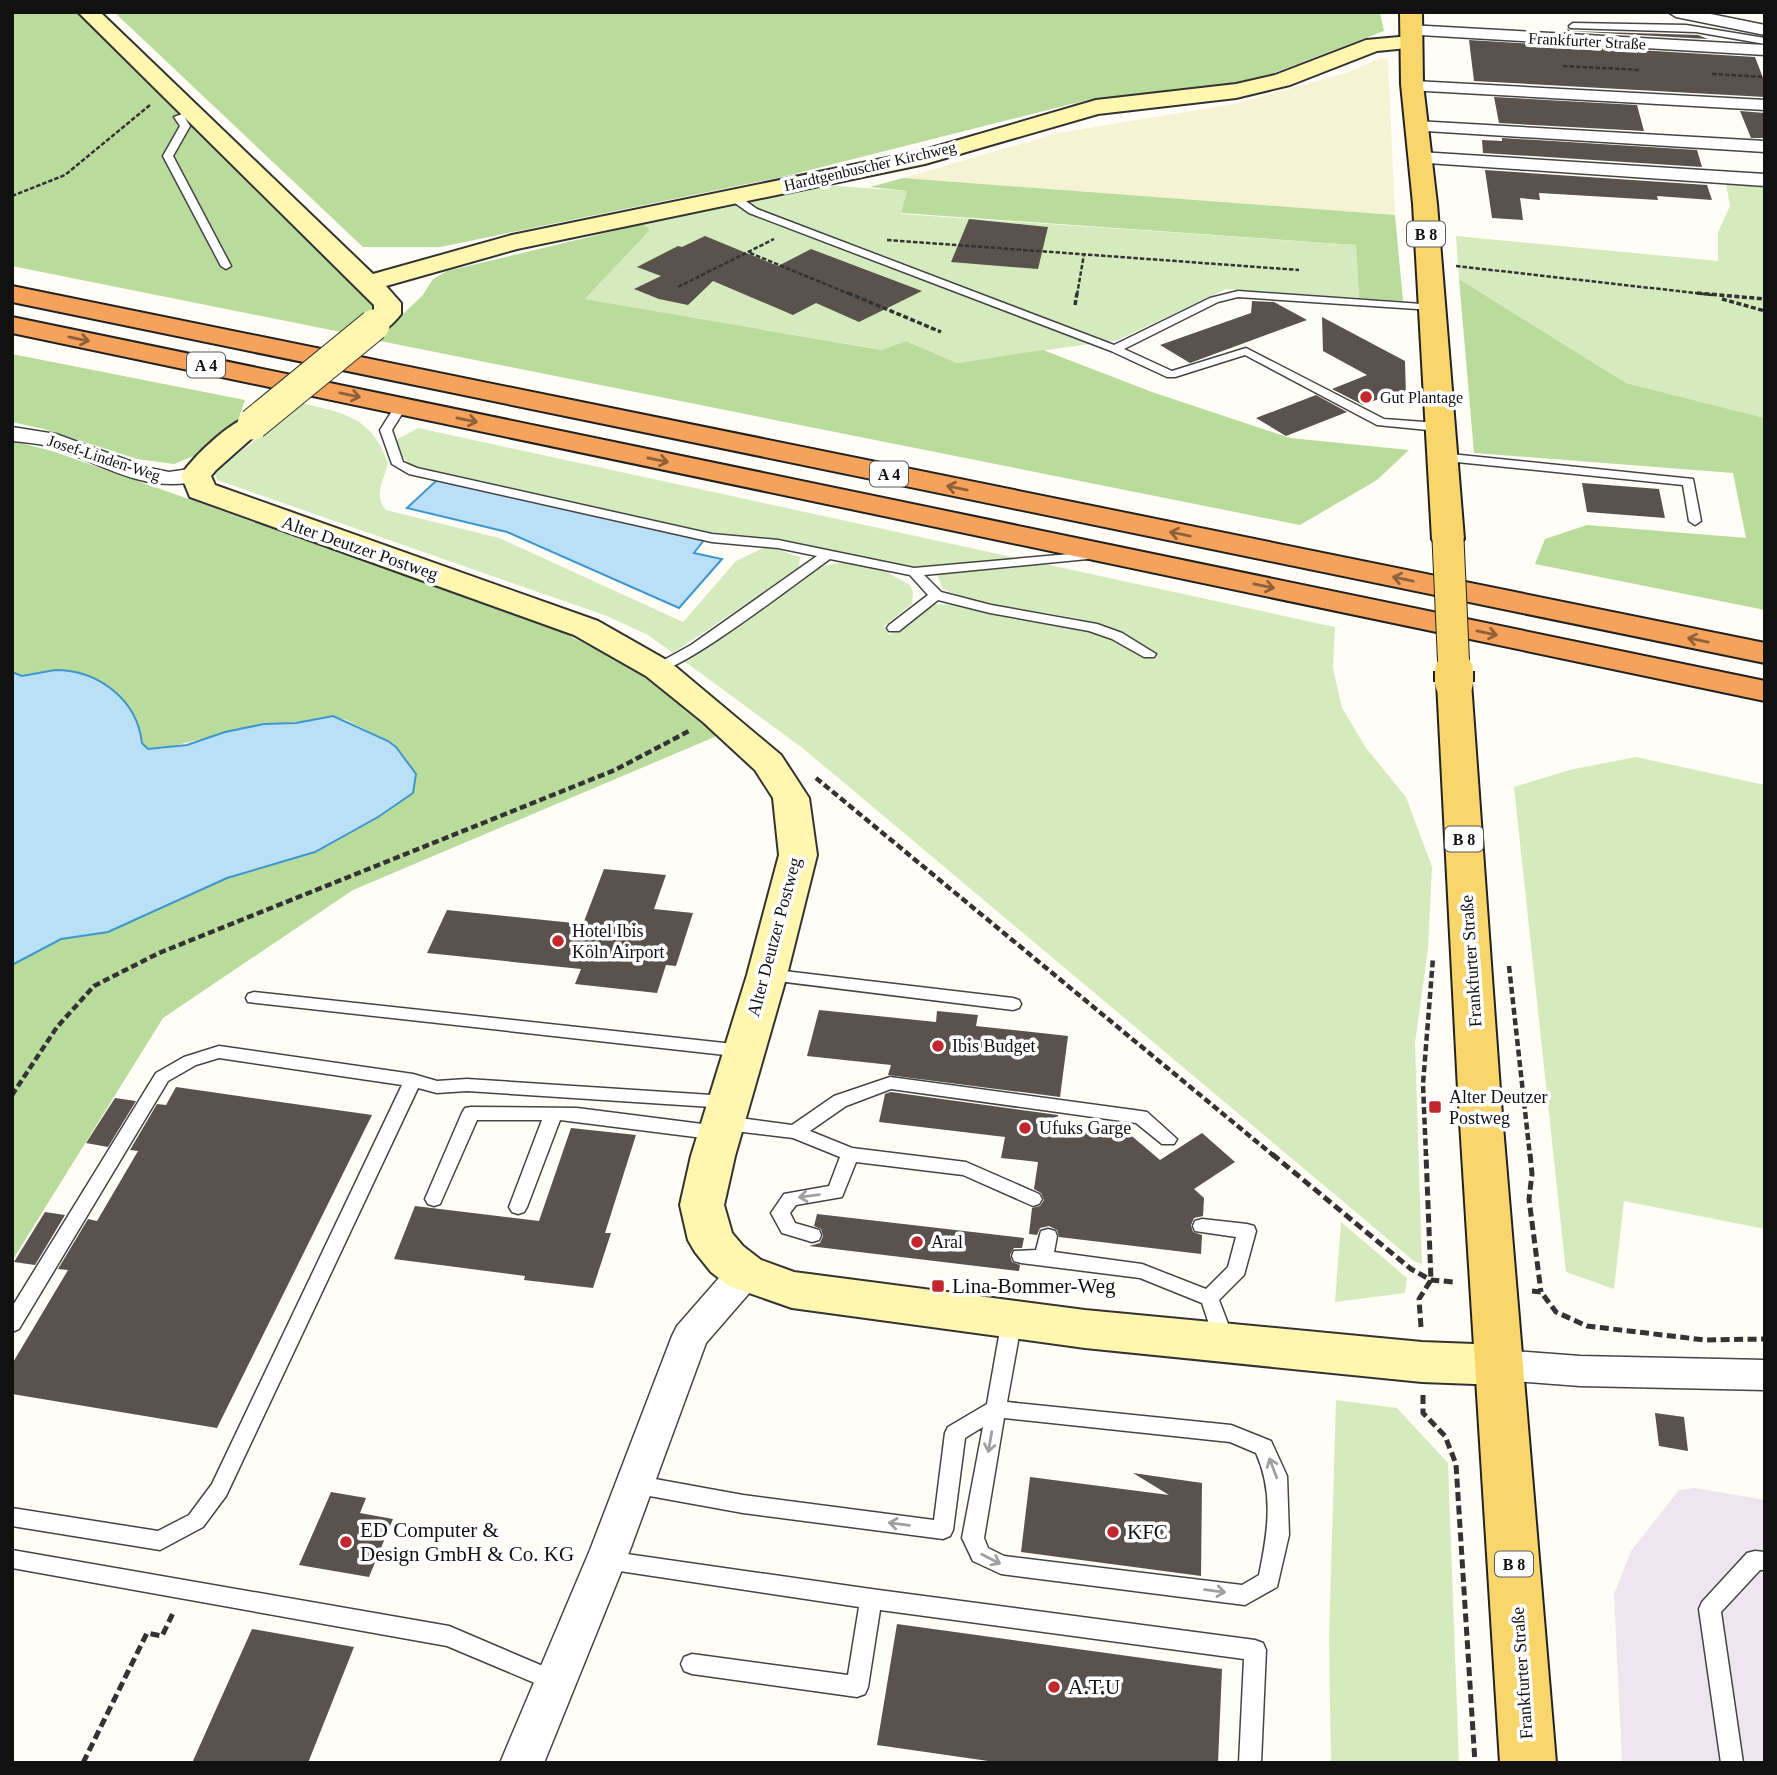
<svg xmlns="http://www.w3.org/2000/svg" width="1777" height="1775" font-family="'Times New Roman',serif">
	<rect width="100%" height="100%" fill="#fffdf5"/>
	<path fill="#eee6ef" d="M1695,1488L1765,1500V1763H1622L1614,1594L1631,1551L1679,1490Z"/>
	<path fill="#f6f3d4" d="M1381,58L1388,60L1395,215L903,178L1058,133L1234,104L1346,73Z"/>
	<path fill="#d5ebbd" d="M1725,178L1765,181V418L1626,383L1459,279L1456,236L1718,261V232L1730,206Z
		M809,184L907,191L901,214L1356,245L1359,298L1226,289L1118,340L957,363L906,341L883,350L585,299L650,230L643,224Z
		M301,403C344,413 371,416 388,463C384,480 373,496 386,510L499,538L683,622L736,561L767,546L800,557L799,568L673,653L648,635L607,616L217,480L215,474L219,469Z
		M418,428L1335,627L1333,668L1342,708L1366,748L1406,797L1432,867L1428,949L1415,1043L1422,1264L1414,1261L805,750L684,661L819,567L845,562L856,564L885,571L910,585L913,593L912,604L884,626L889,635L932,604L952,605L1087,631L1119,643L1145,658L1154,652C1134,640 1113,628 1091,622C1042,609 990,610 943,589L936,572L760,538L711,534L411,466L402,456L396,440Z
		M1636,757L1765,785V1229L1624,1201L1614,1289L1566,1272L1514,787L1569,770Z
		M1341,1222L1407,1278L1405,1293L1335,1302Z
		M1336,1400L1397,1408L1448,1463L1459,1763H1331L1329,1638Z"/>
	<path fill="#b9dc9c" d="M12,12H80L177,105L213,147L370,300L374,306V314L346,333L12,266Z
		M114,12H1380L1384,31L1252,81L1088,100L786,176L440,247H363Z
		M903,178L1395,215L1403,301L1359,298L1356,245L901,213L907,191L870,187Z
		M643,224L650,230L585,299L882,350L906,341L957,363L1043,350L1152,392L1290,438L1409,450L1377,480L1300,525L375,340L422,296L433,279L447,271Z
		M1459,279L1626,383L1765,418V610L1535,564L1545,539L1587,525L1746,538L1733,473L1474,453Z
		M12,354L245,400L237,423L201,453L174,464L137,459L44,429L12,422Z
		M12,441L52,451L550,626L642,673L717,736L353,890L163,1018L12,1261V965L61,939L108,932L227,878L315,853L378,817L412,793L388,741L344,719L264,724L156,750C145,749 142,744 141,734L38,674L22,676L12,672Z"/>
	<path fill="#b9e0f7" stroke="#3f96cf" stroke-width="2" d="M437,480L704,540L694,553L722,559L679,608L507,532L407,508Z
		M55,670C98,670 137,699 142,743L148,749L187,745L225,732L264,724L296,723L333,716L388,741L396,747L416,774L413,793L378,817L315,852L227,878L108,932L61,939L12,965V672L22,676Z"/>
	<path fill="#5a524d" d="M1567,28L1570,31L1698,35L1708,39L1568,31Z
		M1469,40L1755,57L1765,83V97L1474,81Z
		M1494,97L1637,105L1644,131L1499,123Z
		M1740,111L1765,113V138H1751Z
		M1502,138L1697,150L1702,167L1483,153L1482,140L1502,141Z
		M1485,170L1707,185L1712,200L1657,196L1658,200L1539,193L1540,200L1520,198L1523,220L1492,218Z
		M969,219L1048,227L1038,269L951,262Z
		M705,236L778,266L811,249L922,291L859,322L816,303L793,315L713,281L688,305L659,299L634,289L661,276L637,267L678,246L682,247Z
		M1252,301L1274,302L1307,320L1190,363L1160,345L1251,313Z
		M1322,317L1405,361L1406,397L1397,392L1363,405L1332,389L1367,375L1323,351Z
		M1316,395L1347,412L1286,436L1256,418Z
		M1582,483L1659,489L1665,518L1587,512Z
		M604,869L666,875L654,909L693,913L676,966L666,965L657,993L575,984L581,969L427,953L447,910L583,924Z
		M819,1010L936,1022L937,1011L978,1015L976,1026L1068,1036L1060,1097L888,1075L891,1065L807,1056Z
		M176,1087L372,1115L217,1428L12,1394V1364L68,1270L58,1269L88,1219L97,1221L138,1151L130,1150L157,1104L166,1105Z
		M891,1092L1058,1115L1057,1124L1127,1132L1160,1160L1202,1133L1235,1162L1194,1189L1204,1198L1203,1216L1194,1218L1191,1225L1193,1232L1202,1235L1201,1254L1059,1237L1057,1230L1049,1226L1040,1228L1037,1235L1029,1234L1032,1208L1040,1206L1044,1200L1041,1193L1034,1189L1038,1162L1001,1158L1005,1137L879,1122L885,1094Z
		M115,1098L136,1101L108,1147L86,1143Z
		M571,1128L636,1135L605,1233H611L593,1288L524,1280L525,1276L394,1259L415,1206L539,1221Z
		M45,1212L65,1215L35,1265L14,1262Z
		M817,1214L1024,1238L1022,1248H1014L1010,1255L1012,1262L1020,1265L1019,1271L809,1246L820,1243L823,1236L821,1229L814,1226Z
		M1655,1413L1684,1417L1688,1451L1659,1446Z
		M1133,1473L1202,1483L1201,1576L1021,1552L1030,1477L1169,1495Z
		M331,1492L366,1498L360,1513L393,1519L369,1577L299,1565Z
		M897,1624L1222,1669L1218,1763H1002L877,1745Z
		M252,1629L354,1647L308,1763H192Z"/>
	<g fill="none" stroke-linecap="round" stroke-linejoin="round">
		<g stroke="#444" stroke-width="3">
			<path id="lane" d="M1573,23L1686,25L1765,38V44L1696,32L1570,28L1569,26Z
				M193,110L198,113L185,118L190,126L173,156L231,266L226,269L221,266L163,156L180,126L174,117Z
				M728,194H736L757,209L1114,345L1210,298L1238,291L1436,305V309L1432,310L1238,297L1218,302L1124,349L1172,371L1246,348L1384,419L1438,423L1444,427L1438,431L1377,425L1245,355L1175,377H1167L1111,351L749,213L728,198Z
				M401,402L407,406L392,430L403,462L417,468L712,534L778,540L914,568L1103,551V557L1098,558L924,575L941,592L991,605L1097,624L1122,633L1156,654L1154,657H1144L1112,639L1089,631L990,613L938,600L899,631H889L887,628L889,625L928,595L910,575L830,559C804,577 676,677 653,672L651,669L653,666L691,645L817,556L778,548L712,542L409,474L392,464L380,430L397,403Z
				M1441,453L1693,479L1701,521L1695,525L1689,521L1683,485L1437,460L1435,457Z
				M767,969L1013,998L1019,1000L1021,1004L1019,1008L1013,1010L761,979L759,975Z
				M254,992L743,1045L749,1047L752,1051L749,1055L743,1057L248,1002L246,998L248,994Z
				M219,1046L413,1074L437,1081L467,1079L727,1096L733,1097L736,1102L733,1107L727,1108L467,1091L437,1093L418,1088L226,1496L203,1527L160,1550L12,1526V1508L158,1531L189,1515L212,1484L402,1085L219,1058L196,1065L168,1081L19,1329L12,1332V1307L156,1073L184,1057Z
				M890,1077L1141,1111L1147,1112L1177,1139L1174,1144H1162L1136,1123L891,1089L846,1106L810,1131L852,1148L966,1162L1039,1194L1042,1199L1039,1204L1033,1206L963,1175L856,1162L842,1197L796,1205L790,1213L795,1223L819,1230L821,1235L819,1240L812,1242L782,1233L771,1213L784,1194L829,1186L840,1157L793,1138L726,1130L728,1133L725,1138L719,1140L560,1120L527,1207L524,1212L518,1214L512,1212L509,1207L542,1120H477L440,1204L434,1206L428,1204L425,1199L462,1113L465,1108L471,1107L577,1108L718,1126L716,1123L719,1118L725,1116L792,1125L834,1096Z
				M1202,1219L1247,1224L1254,1226L1256,1231L1244,1275L1219,1300L1235,1342L1232,1348L1225,1350L1218,1348L1215,1342L1202,1303L1140,1278L1021,1263L1014,1261L1012,1256L1014,1251L1036,1250L1041,1231L1048,1229L1055,1231L1057,1236L1054,1252L1142,1264L1206,1289L1228,1267L1236,1237L1195,1231L1193,1226L1195,1221Z
				M1012,1311L1019,1314L1022,1319L1007,1402L1231,1425L1271,1441L1287,1476L1289,1535L1277,1587L1245,1605L1001,1574L973,1561L962,1538L983,1427L965,1438L953,1530L950,1536L943,1539L743,1513L633,1493L626,1490L623,1484L626,1478L633,1475L743,1495L934,1520L945,1433L948,1427L987,1404L1002,1319L1005,1314ZM1004,1418L1230,1442L1256,1453C1274,1493 1268,1532 1259,1575L1242,1585L1004,1556L988,1548L984,1538Z
				M12,1550L449,1626L564,1675L567,1682L564,1689L556,1692L447,1646L12,1568Z
				M606,1551L871,1589L1255,1640L1263,1643L1266,1650L1261,1763H1239L1244,1659L880,1610L868,1687L865,1694L857,1697L692,1674L684,1671L681,1664L684,1657L692,1654L848,1675L859,1607L606,1569L598,1567L595,1560L598,1553Z
				M1755,1551L1765,1552V1570H1760L1721,1612L1743,1763H1721L1699,1609L1702,1602L1747,1553Z"/>
		</g>
		<g stroke="#444" stroke-width="3">
			<path id="street" d="M1668,12H1701L1765,25V35L1676,17Z
				M1409,25L1765,45V55L1403,34L1401,30Z
				M1414,81L1765,100V110L1408,90L1405,86Z
				M1416,121L1765,141V152L1410,130L1407,126L1410,122Z
				M1420,152L1765,174V186L1413,162L1411,158Z
				M12,427L56,434L149,468L169,472L196,468L204,470L208,475L204,480C141,496 102,461 44,445C34,443 23,442 12,441Z
				M745,1259L758,1263L763,1273L758,1283L706,1343L630,1550L544,1763H500L590,1550L672,1336L677,1326L732,1263Z
				M1500,1350L1580,1356L1765,1360V1390L1580,1386L1500,1380L1487,1376L1481,1365L1487,1354Z"/>
		</g>
		<g stroke="#333" stroke-width="4">
			<path id="secondary" d="M78,12H100L373,274L512,235L921,151L1096,100L1236,84L1275,75L1366,40L1410,36L1418,37L1421,42L1418,47L1377,51L1290,85L1236,98L1098,114L925,164L517,249L386,286L401,303V314C391,327 381,335 364,331L360,325L374,311V305Z
				M253,415L263,418L268,424L216,470L211,476L215,485L598,621L670,662L781,755L809,798L817,855L787,975L735,1156L724,1205L732,1233L743,1246L761,1260L794,1272L1085,1310L1422,1342L1500,1345L1517,1351L1524,1365L1517,1379L1500,1385L1422,1382L1085,1348L792,1308L729,1286L711,1272L695,1252L688,1240L680,1205L691,1156L747,975L779,855L773,798L755,770L703,722L646,676L574,635L190,497L181,475C194,456 230,421 253,415Z"/>
		</g>
		<g stroke="#222" stroke-width="4">
			<path id="primary" d="M1400,12H1422L1423,84L1437,204L1464,539L1459,546L1448,548L1437,546L1432,539L1413,204L1401,84Z
				M1454,672L1466,675L1471,682L1500,1090L1556,1763H1500L1458,1090L1437,682L1442,675Z"/>
		</g>
		<g stroke="#222" stroke-width="4">
			<path id="highway" d="M12,286L1765,643V663L12,302Z
				M12,317L1765,681V701L12,333Z"/>
		</g>
		<path stroke="#333" stroke-width="2.5" stroke-dasharray="4.5 2" stroke-linecap="butt" d="M1563,66L1640,70
			M1712,74L1765,77
			M12,196L65,175L150,105
			M887,240L1299,270
			M750,253L852,295
			M1456,266L1713,295
			M678,287L774,239
			M1077,295L1084,254"/>
		<path stroke="#333" stroke-width="3.5" stroke-dasharray="5 2.5" stroke-linecap="butt" d="M848,293L941,332
			M1697,293L1765,299
			M1722,299L1765,311
			M1075,305L1077,293"/>
		<path stroke="#333" stroke-width="4.5" stroke-dasharray="7 3.5" stroke-linecap="butt" d="M816,778L1274,1156
			M1509,966L1530,1156
			M12,1095L57,1027L94,986L159,953L615,770L691,730
			M1426,1156L1423,1084L1433,958"/>
		<path stroke="#333" stroke-width="5" stroke-dasharray="9 4.5" stroke-linecap="butt" d="M1272,1154L1411,1269L1431,1280L1454,1282
			M1530,1154L1532,1174L1529,1199L1541,1292
			M1532,1291L1541,1292L1556,1312L1587,1326L1705,1340L1765,1339
			M1421,1327L1419,1299L1431,1280L1426,1154
			M1423,1395V1413L1445,1436L1456,1464L1475,1763
			M83,1763L147,1633L162,1636L174,1611"/>
		<use href="#lane" fill="#fff" fill-rule="evenodd"/>
		<use href="#street" fill="#fff" fill-rule="evenodd"/>
		<use href="#secondary" fill="#fff6b0" fill-rule="evenodd"/>
		<use href="#primary" fill="#f9d66b" fill-rule="evenodd"/>
		<use href="#highway" fill="#f5a25d" fill-rule="evenodd"/>
		<g stroke="#333" stroke-width="33" stroke-linecap="butt">
			<path id="secondary-bridge" d="M253,424L374,325"/>
		</g>
		<g stroke="#222" stroke-width="33" stroke-linecap="butt">
			<path id="primary-bridge-far1" d="M1448,539L1454,672"/>
		</g>
		<g stroke="#222" stroke-width="42" stroke-linecap="butt">
			<path id="primary-bridge" d="M1454,671V682"/>
		</g>
		<use href="#secondary-bridge" stroke="#fff6b0" stroke-width="31"/>
		<use href="#primary-bridge-far1" stroke="#f9d66b" stroke-width="31"/>
		<use href="#primary-bridge" stroke="#f9d66b" stroke-width="38"/>
	</g>
	<defs><path id="oneway-shaft" d="M-6 0H5M1.5-3L5.5 0L1.5 3" fill="none" stroke-width="1.6" stroke-linecap="round" stroke-linejoin="round" transform="scale(1.75)"/></defs>
	<g stroke="#8e613b">
		<use href="#oneway-shaft" transform="translate(79 339) rotate(12)"/>
		<use href="#oneway-shaft" transform="translate(350 395) rotate(12)"/>
		<use href="#oneway-shaft" transform="translate(467 420) rotate(12)"/>
		<use href="#oneway-shaft" transform="translate(658 460) rotate(12)"/>
		<use href="#oneway-shaft" transform="translate(957 488) rotate(-168)"/>
		<use href="#oneway-shaft" transform="translate(1180 534) rotate(-168)"/>
		<use href="#oneway-shaft" transform="translate(1403 579) rotate(-168)"/>
		<use href="#oneway-shaft" transform="translate(1264 586) rotate(12)"/>
		<use href="#oneway-shaft" transform="translate(1487 633) rotate(12)"/>
		<use href="#oneway-shaft" transform="translate(1698 640) rotate(-168)"/>
	</g>
	<g stroke="#a0a0a0">
		<use href="#oneway-shaft" transform="translate(809 1196) rotate(172)"/>
		<use href="#oneway-shaft" transform="translate(990 1442) rotate(100)"/>
		<use href="#oneway-shaft" transform="translate(1273 1468) rotate(-111)"/>
		<use href="#oneway-shaft" transform="translate(899 1524) rotate(-173)"/>
		<use href="#oneway-shaft" transform="translate(991 1559) rotate(27)"/>
		<use href="#oneway-shaft" transform="translate(1215 1591) rotate(7)"/>
	</g>
	<g fill="#c4262e" stroke="#fff" stroke-width="2.5">
		<circle cx="1366" cy="397" r="7"/>
		<circle cx="558" cy="941" r="7"/>
		<circle cx="938" cy="1046" r="7"/>
		<rect x="1428" y="1100" width="14" height="14" rx="3.5"/>
		<circle cx="1025" cy="1128" r="7"/>
		<circle cx="917" cy="1242" r="7"/>
		<rect x="931" y="1279" width="14" height="14" rx="3.5"/>
		<circle cx="1113" cy="1532" r="7"/>
		<circle cx="346" cy="1542" r="7"/>
		<circle cx="1054" cy="1687" r="7"/>
	</g>
	<g text-anchor="middle" dominant-baseline="central" stroke-width="7" stroke-linejoin="round" paint-order="stroke">
		<g font-size="16" fill="#111" stroke="#fff">
			<text transform="translate(1587 41) rotate(3)">Frankfurter Straße</text>
			<text transform="translate(870 166) rotate(-13)">Hardtgenbuscher Kirchweg</text>
			<text transform="translate(104 458) rotate(18)">Josef-Linden-Weg</text>
		</g>
		<g fill="#fff" stroke="#585858" stroke-width="2">
			<rect x="1407" y="221.5" width="38" height="25" rx="5"/>
			<rect x="187" y="352.5" width="38" height="25" rx="5"/>
			<rect x="870" y="461.5" width="38" height="25" rx="5"/>
			<rect x="1445" y="826.5" width="38" height="25" rx="5"/>
			<rect x="1495" y="1551.5" width="38" height="25" rx="5"/>
		</g>
		<g font-size="16" font-weight="bold" fill="#111">
			<text x="1426" y="234">B 8</text>
			<text x="206" y="365">A 4</text>
			<text x="889" y="474">A 4</text>
			<text x="1464" y="839">B 8</text>
			<text x="1514" y="1564">B 8</text>
		</g>
		<g font-size="16" fill="#111" stroke="#fff" text-anchor="start">
			<text x="1380" y="397">Gut Plantage</text>
		</g>
		<g font-size="18" fill="#111" stroke="#fff">
			<text transform="translate(360 548) rotate(19)">Alter Deutzer Postweg</text>
			<text transform="translate(774 937) rotate(-75)">Alter Deutzer Postweg</text>
			<text transform="translate(1471 961) rotate(-94)">Frankfurter Straße</text>
			<text transform="translate(1522 1673) rotate(-94)">Frankfurter Straße</text>
		</g>
		<g font-size="18" fill="#111" stroke="#fff" text-anchor="start">
			<text x="572" y="931">Hotel Ibis<tspan x="572" dy="21">Köln Airport</tspan></text>
			<text x="952" y="1046">Ibis Budget</text>
			<text x="1449" y="1097">Alter Deutzer<tspan x="1449" dy="21">Postweg</tspan></text>
			<text x="1039" y="1128">Ufuks Garge</text>
			<text x="931" y="1242">Aral</text>
		</g>
		<g font-size="21" fill="#111" stroke="#fff" text-anchor="start">
			<text x="952" y="1286">Lina-Bommer-Weg</text>
			<text x="360" y="1530">ED Computer &amp;<tspan x="360" dy="24">Design GmbH &amp; Co. KG</tspan></text>
			<text x="1127" y="1532">KFC</text>
			<text x="1068" y="1687">A.T.U</text>
		</g>
	</g>
	<rect width="1777" height="1775" fill="none" stroke="#111111" stroke-width="28"/>
</svg>
